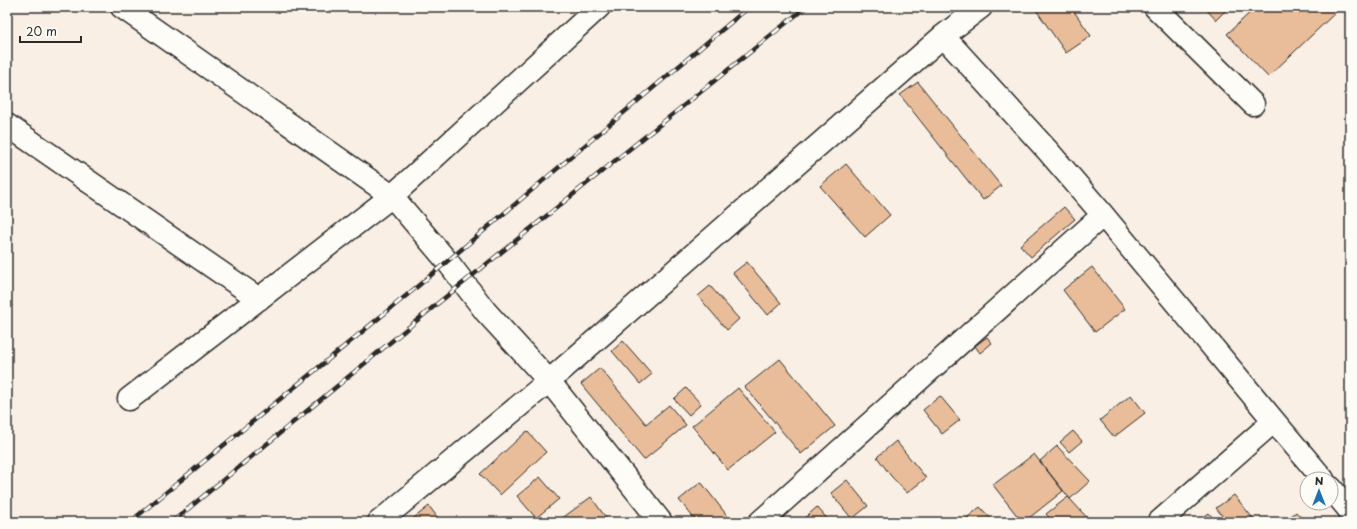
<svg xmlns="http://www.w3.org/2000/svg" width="1357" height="529" font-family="'Playpen Sans',sans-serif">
	<rect width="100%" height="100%" fill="#f9efe4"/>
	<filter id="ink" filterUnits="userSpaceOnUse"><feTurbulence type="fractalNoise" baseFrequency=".025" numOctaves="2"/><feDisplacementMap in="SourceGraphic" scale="8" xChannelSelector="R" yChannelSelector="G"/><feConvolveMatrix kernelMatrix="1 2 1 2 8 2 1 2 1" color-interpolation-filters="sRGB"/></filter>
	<g filter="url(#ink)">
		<path fill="#e9bd99" stroke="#2b2b2b" d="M1034,7H1071L1091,36L1066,53Z
			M1204,7H1229L1216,20Z
			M1256,7H1332L1336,12L1268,77L1227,34Z
			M918,82L1001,186L983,200L900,95Z
			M846,164L890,215L865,237L820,186Z
			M1064,207L1075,219L1031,257L1020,245Z
			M747,262L781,303L768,315L733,273Z
			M1092,267L1125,309L1095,332L1063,290Z
			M710,286L739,319L727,330L698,296Z
			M987,337L992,343L980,353L975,346Z
			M623,341L652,374L640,384L612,351Z
			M780,359L835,426L801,454L745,387Z
			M600,368L646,424L669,405L686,425L644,460L581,384Z
			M686,388L701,404L689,415L674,399Z
			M738,388L775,432L728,470L692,426Z
			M1131,395L1145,413L1114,437L1100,420Z
			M940,396L960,420L942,434L923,410Z
			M527,431L546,452L500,495L480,474Z
			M1073,431L1082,441L1069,452L1060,442Z
			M896,441L926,478L907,493L891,476L877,457Z
			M1057,446L1090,481L1070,499L1040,461Z
			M1034,454L1063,491L1024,522H1022L993,485Z
			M540,477L559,499L536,518L517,496Z
			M847,480L868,506L852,519L831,493Z
			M701,482L732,522H697L679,500Z
			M1234,495L1256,522H1227L1216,508Z
			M591,497L609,522H557Z
			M1068,497L1070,499L1091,522H1053L1046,514Z
			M429,506L441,522H409Z
			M817,507L830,522H800Z
			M980,507L994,522H962Z
			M1296,512L1305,522H1284Z
			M1209,513L1216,522H1197Z"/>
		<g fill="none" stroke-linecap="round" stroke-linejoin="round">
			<g stroke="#2b2b2b" stroke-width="25">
				<path id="minor" d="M122,7L392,196L447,261L486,312L549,381L661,522
					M1155,7L1253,104
					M7,125L259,299
					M1103,215L1274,421L1323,479
					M129,399L392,196L599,7
					M1331,488L1350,511
					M379,522L549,381L943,36L981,7
					M760,522L1103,215L1048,151L943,36
					M1159,522L1274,421"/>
			</g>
			<use href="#minor" stroke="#fdfcf7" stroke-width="22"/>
			<g stroke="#2b2b2b" stroke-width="4.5">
				<path id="rail" d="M130,522L418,286L749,7
					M172,522L432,308L806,7"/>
			</g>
			<use href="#rail" stroke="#fdfcf7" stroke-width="3" stroke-dasharray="9" stroke-linecap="butt"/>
		</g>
	</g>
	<rect width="1357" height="529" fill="none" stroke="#fdfcf7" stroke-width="24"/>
	<rect x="12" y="12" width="1333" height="505" fill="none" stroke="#2b2b2b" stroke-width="1.5" filter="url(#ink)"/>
	<g transform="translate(1319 491)"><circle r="19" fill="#fdfcf7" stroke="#a9a8a5"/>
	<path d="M0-3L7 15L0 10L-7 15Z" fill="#1f6fb2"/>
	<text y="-6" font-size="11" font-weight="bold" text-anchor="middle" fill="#2b2b2b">N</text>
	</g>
	<path d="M20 36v6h61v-6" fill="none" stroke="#2b2b2b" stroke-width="2"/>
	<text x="26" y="36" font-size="12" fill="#2b2b2b" stroke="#fdfcf7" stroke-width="3" paint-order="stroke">20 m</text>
</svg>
